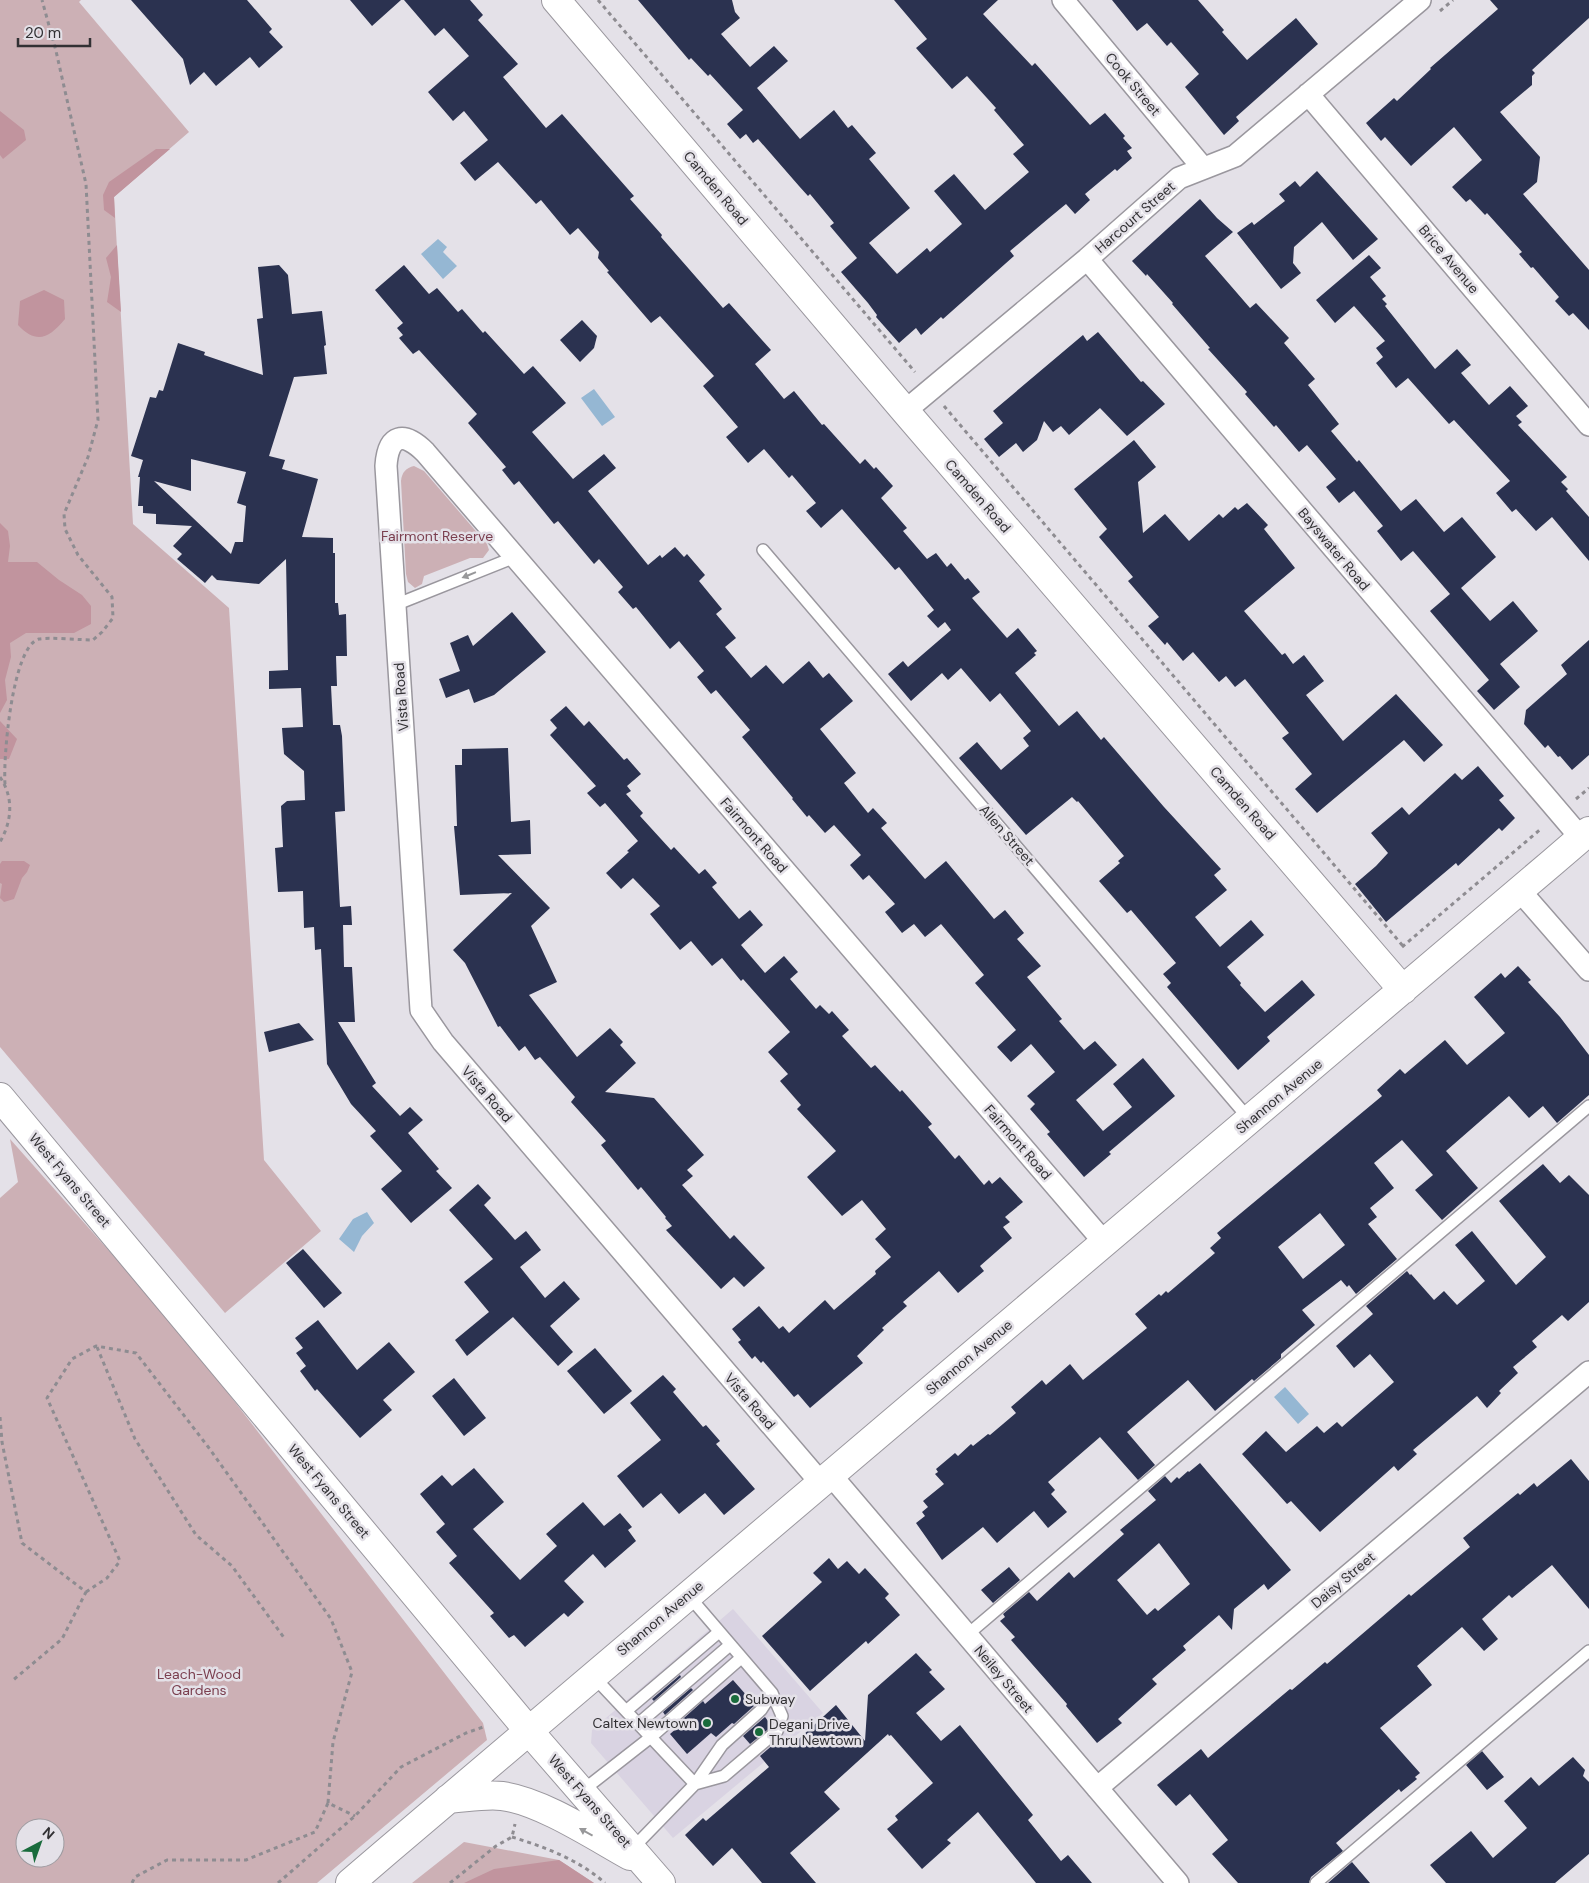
<svg xmlns="http://www.w3.org/2000/svg" width="1589" height="1883" font-family="'DM Sans',sans-serif">
	<rect width="100%" height="100%" fill="#e4e1e8"/>
	<path fill="#d9d3e2" d="M733,1609L823,1713L673,1838L591,1743L592,1730Z"/>
	<path fill="#ccb0b5" fill-rule="evenodd" d="M0,0H81L79,2L189,132L114,197L133,524L229,608L264,1160L321,1231L225,1313L0,1047Z
		M414,466L424,471L487,544L489,550L483,558H470L424,576L422,584L415,588L408,582L406,574L401,481C402,472 406,468 414,466Z
		M10,1139L180,1331L483,1723L487,1740L317,1883H0V1198L18,1182ZM25,1828H55V1858H25Z
		M464,1842L559,1860L594,1883H412Z"/>
	<path fill="#c1949e" d="M0,111L24,130L26,140L3,159L0,155Z
		M156,149H170L114,197L115,218L104,210L103,195L109,182Z
		M117,245L121,312L107,302L111,277L106,258Z
		M44,290L64,300L65,319C49,338 37,345 18,325L20,301Z
		M0,523L8,531L10,546L8,562H37L59,580L82,595L91,606V624L74,633H26L10,643L11,657L5,680L7,700L0,713Z
		M0,721L17,739L9,759H0Z
		M2,861H24L30,865L27,872L22,878L14,899L4,902L0,898L2,884L0,883V864Z
		M559,1860L594,1883H464L494,1869Z"/>
	<path fill="#95b7d3" d="M438,239L447,247L443,252L457,266L443,279L421,254Z
		M594,389L615,417L602,426L581,398Z
		M367,1212L374,1223L362,1236L354,1252L339,1239L353,1219Z
		M1285,1387L1309,1414L1298,1424L1274,1397Z"/>
	<path fill="#2b3250" fill-rule="evenodd" d="M131,0H247L272,29L269,32L283,47L259,68L250,57L216,86L204,72L190,85L183,59Z
		M350,0H401L372,26Z
		M404,0H470L483,15L478,20L518,64L503,77L546,128L562,114L634,196L630,199L662,235L661,237L723,308L729,303L771,350L755,364L784,399L794,391L822,425L824,424L860,464L865,459L874,469L876,467L893,486L881,498L907,528L903,531L927,559L936,553L947,567L951,563L965,580L968,578L980,592L972,598L1007,638L1018,628L1037,651L1034,653L1036,655L1015,673L1059,726L1077,711L1101,740L1104,737L1164,807L1221,869L1214,875L1227,890L1195,917L1220,947L1251,920L1264,935L1227,967L1241,983L1240,985L1265,1012L1302,980L1315,995L1267,1037L1270,1041L1238,1070L1167,987L1171,983L1163,974L1176,963L1131,910L1127,913L1099,881L1120,863L1118,861L1124,856L1078,801L1077,802L1072,797L1026,835L959,758L977,742L1001,770L1029,746L1023,738L1031,731L1000,693L990,702L961,668L948,680L942,673L911,701L888,674L903,661L908,667L951,630L945,622L938,628L927,616L934,610L899,567L895,570L842,509L821,528L806,511L816,503L792,475L789,478L764,449L748,463L726,437L738,427L703,386L714,376L660,316L651,323L607,272L609,271L598,258L599,252L578,228L570,235L541,200L536,204L498,162L475,181L460,163L488,140L464,111L453,121L428,92L469,56L444,28L435,36Z
		M638,0H732L735,12L740,18L721,34L750,67L774,46L788,61L757,88L800,139L834,110L848,128L852,125L876,153L869,159L910,208L869,243L897,274L927,248L930,252L962,224L934,191L954,174L985,210L1029,172L1013,154L1024,145L994,110L996,108L967,76L952,89L916,48L927,39L894,0H998L983,14L1032,66L1035,63L1090,125L1105,113L1125,136L1123,138L1132,148L1127,151L1132,158L1117,171L1115,169L1085,194L1090,200L1075,214L1066,204L1049,218L1010,251L1014,256L943,319L941,317L921,335L916,328L899,343L876,317L877,315L868,303L841,272L857,258L830,226L834,223L810,194L808,196L799,186L758,139L753,143L746,134L740,139L727,124L743,110L710,74L708,76L691,58L689,60Z
		M1112,0H1198L1224,30L1222,32L1247,60L1296,18L1318,44L1236,117L1239,121L1224,135L1185,87L1199,74L1171,42L1167,46L1147,23L1137,31Z
		M1490,0H1589V18L1532,70L1535,73L1532,76V85L1500,112L1540,157L1537,182L1523,194L1589,270V330L1573,313L1569,316L1555,301L1559,297L1533,267L1531,268L1519,254L1522,252L1487,213L1485,215L1470,199L1466,202L1452,187L1482,160L1454,127L1411,166L1385,137L1381,141L1366,123L1394,98L1397,101L1431,69L1430,68L1498,9Z
		M1317,171L1378,239L1353,260L1322,222L1294,247L1293,263L1301,273L1281,289L1237,233L1252,222L1254,225L1285,201L1279,194L1295,181L1300,187Z
		M1200,199L1217,218L1233,232L1205,256L1250,308L1256,303L1289,338L1284,343L1315,379L1308,385L1339,424L1331,431L1357,462L1359,460L1401,511L1416,499L1444,532L1462,517L1496,557L1461,588L1490,621L1513,601L1538,631L1500,664L1520,687L1494,710L1477,691L1489,680L1430,611L1450,594L1413,551L1401,561L1377,531L1383,526L1354,491L1339,503L1326,487L1336,479L1307,445L1299,452L1276,425L1274,427L1245,394L1247,392L1208,349L1210,348L1172,304L1173,303L1147,274L1146,276L1132,261Z
		M1369,255L1381,268L1370,277L1386,296L1382,299L1387,304L1385,306L1435,369L1457,349L1471,365L1461,373L1489,405L1510,386L1528,406L1516,416L1522,422L1518,425L1567,477L1561,482L1568,489L1566,491L1589,517V561L1552,517L1536,531L1516,509L1512,512L1496,493L1510,481L1454,420L1449,424L1408,378L1396,388L1376,363L1383,357L1376,348L1385,341L1354,306L1335,323L1316,300Z
		M279,265L288,275L292,314L322,311L326,345L324,346L327,374L294,377L269,456L285,460L282,469L318,479L302,537L333,538V553H335V603H338L339,615L346,614L347,656H336L337,686H331L333,725H340L342,736L345,811L335,812L340,907L351,906L352,925H343L344,967H352L355,1022H338L376,1083L372,1086L400,1116L410,1107L423,1120L408,1133L439,1169L436,1171L452,1188L411,1223L381,1189L402,1171L370,1136L376,1131L351,1104L327,1064L321,949L315,950L314,927L304,928L303,891L278,892L275,848L283,847L281,806L287,801L305,800L304,771L284,754L282,728L303,727L301,688L269,689V671L288,670L286,559L259,584L217,580L212,575L205,583L177,559L182,554L173,546L192,526L156,524V514L143,513V506H138L140,477H138L143,460L131,456L150,397L156,398L159,390L163,391L178,343L205,352L204,355L263,375L257,319L263,318L258,267ZM191,459L246,472L237,503L246,506L243,542H235L231,554L154,481L191,491Z
		M404,265L429,294L437,288L458,312L462,309L483,333L485,331L524,374L533,366L566,403L532,432L573,479L604,454L616,468L588,491L648,565L660,555L662,558L675,547L684,557L687,554L705,575L699,581L722,609L716,614L736,638L725,647L751,678L766,665L783,684L809,661L823,678L829,673L853,701L820,729L856,773L844,783L868,813L873,808L887,823L881,828L925,879L946,861L994,919L1005,910L1024,933L1017,939L1041,966L1027,977L1062,1019L1059,1021L1084,1050L1095,1041L1117,1065L1076,1100L1103,1131L1132,1107L1113,1084L1143,1058L1175,1096L1109,1152L1111,1154L1084,1177L1047,1134L1050,1132L1030,1109L1035,1104L1027,1096L1055,1072L1031,1044L1011,1062L997,1047L1016,1030L975,983L984,975L941,924L925,937L914,924L902,933L885,912L895,904L869,875L863,880L850,865L861,855L834,825L825,833L809,815L807,817L792,799L793,798L742,737L750,730L716,690L711,694L697,677L704,671L679,641L670,649L636,607L633,609L618,592L623,587L599,559L594,564L558,521L554,524L519,481L514,485L502,470L506,467L468,423L477,414L419,350L413,354L399,338L403,335L397,328L403,323L375,290Z
		M582,320L597,336L594,348L580,362L560,340Z
		M1098,332L1141,382L1143,381L1165,404L1127,436L1100,408L1069,435L1061,426L1053,432L1044,421L1037,440L1023,452L1016,443L999,457L984,439L1003,423L993,411L1083,335L1087,341Z
		M1134,440L1156,467L1138,482L1143,533L1165,514L1189,541L1219,514L1223,518L1235,507L1238,510L1247,503L1268,525L1264,529L1295,568L1244,611L1282,655L1285,653L1293,664L1304,655L1324,681L1306,695L1343,741L1396,694L1443,745L1424,762L1404,740L1317,813L1295,789L1312,774L1282,738L1289,733L1245,679L1235,687L1226,676L1219,682L1193,652L1183,661L1167,642L1165,645L1148,626L1159,617L1128,581L1133,577L1099,537L1107,529L1074,489Z
		M512,612L546,652L494,695L474,703L469,689L446,698L439,679L460,671L450,643L468,635L473,646Z
		M1589,640V755L1572,770L1560,756L1558,757L1548,745L1545,748L1524,724L1526,710L1567,674L1561,665Z
		M566,706L584,726L589,721L624,760L627,758L641,774L627,786L631,791L626,794L643,813L640,816L671,850L674,847L699,874L705,869L717,883L712,887L739,919L750,910L763,925L741,945L765,973L784,956L798,972L790,979L816,1009L820,1005L829,1014L832,1011L849,1030L842,1036L871,1068L875,1065L900,1092L902,1090L932,1124L928,1127L955,1159L959,1155L984,1185L989,1180L992,1184L1000,1177L1023,1202L1005,1217L1010,1222L1003,1227L1012,1238L980,1266L984,1271L958,1293L939,1271L903,1302L907,1306L882,1328L884,1330L857,1356L863,1363L810,1408L798,1394L794,1397L763,1361L761,1363L755,1356L752,1359L738,1342L741,1340L732,1329L759,1306L779,1329L783,1326L789,1333L825,1300L834,1310L876,1274L875,1271L891,1257L875,1239L886,1229L862,1200L842,1216L807,1177L836,1151L797,1109L801,1105L780,1081L788,1074L768,1052L790,1032L743,979L741,981L722,958L712,966L691,941L680,950L650,914L660,906L633,878L621,889L606,873L629,852L627,851L638,841L605,803L600,807L587,793L596,786L550,735L557,728L550,720Z
		M508,748L511,822L530,820L531,854L498,855L550,908L531,926L557,982L529,995L577,1057L610,1028L623,1042L620,1045L636,1063L605,1092L654,1098L704,1155L687,1170L693,1176L682,1185L730,1239L734,1235L765,1268L744,1287L734,1277L721,1289L666,1230L672,1226L665,1218L666,1217L641,1187L638,1190L601,1145L606,1141L571,1102L575,1097L540,1057L535,1060L525,1046L519,1051L500,1026L498,1027L465,963L453,950L512,893L460,895L454,826H457L455,765H462V749Z
		M1478,766L1504,796L1499,800L1515,818L1502,831L1499,828L1458,866L1456,863L1386,922L1355,884L1376,866L1388,853L1371,833L1402,807L1409,815L1455,773L1462,780Z
		M1518,966L1531,980L1528,982L1560,1017L1589,1055V1095L1557,1123L1543,1106L1529,1118L1509,1096L1446,1151L1478,1188L1442,1220L1415,1190L1433,1175L1402,1140L1374,1163L1394,1188L1370,1208L1377,1217L1368,1224L1397,1259L1356,1294L1349,1285L1347,1287L1341,1280L1302,1310L1315,1325L1281,1354V1358L1254,1381L1252,1379L1215,1411L1188,1380L1127,1432L1155,1465L1138,1480L1100,1437L1048,1482L1055,1490L1051,1494L1067,1512L1048,1528L1034,1511L997,1543L983,1527L942,1560L916,1523L925,1516L922,1512L928,1507L923,1501L944,1484L935,1474L938,1472L936,1469L955,1453L958,1456L971,1444L973,1446L988,1434L990,1435L1016,1413L1011,1407L1042,1380L1046,1385L1070,1364L1083,1380L1147,1328L1135,1314L1159,1294L1161,1296L1166,1291L1168,1293L1215,1253L1210,1248L1221,1238L1217,1233L1382,1096L1377,1090L1400,1069L1405,1074L1445,1040L1467,1065L1505,1033L1474,997L1501,973L1505,978ZM1320,1213L1345,1245L1303,1279L1278,1247Z
		M299,1023L314,1040L269,1052L264,1032Z
		M1543,1164L1560,1183L1569,1175L1589,1195V1302L1568,1321L1562,1315L1532,1341L1537,1347L1513,1367L1518,1373L1499,1391L1501,1393L1487,1408L1477,1396L1413,1450L1417,1454L1398,1471L1394,1466L1320,1532L1291,1501L1287,1504L1242,1454L1266,1431L1286,1452L1317,1426L1324,1433L1337,1422L1342,1427L1394,1382L1370,1354L1354,1368L1336,1346L1373,1314L1366,1306L1407,1271L1410,1275L1411,1274L1434,1300L1444,1291L1457,1305L1485,1281L1455,1245L1472,1231L1516,1285L1546,1257L1499,1201Z
		M478,1184L491,1198L484,1205L515,1240L526,1231L541,1250L520,1267L545,1298L564,1281L580,1299L550,1326L573,1352L558,1366L513,1317L467,1356L455,1340L489,1312L464,1282L493,1259L449,1210Z
		M303,1249L342,1293L324,1308L286,1263Z
		M318,1320L357,1370L389,1342L415,1372L383,1400L392,1410L360,1438L317,1389L315,1391L300,1371L306,1366L296,1353L303,1348L295,1338Z
		M595,1348L632,1391L604,1414L567,1371Z
		M663,1375L676,1389L673,1392L703,1427L706,1425L720,1441L716,1444L755,1489L724,1515L705,1493L679,1514L661,1493L643,1508L617,1476L661,1440L630,1403Z
		M454,1378L486,1418L464,1436L432,1396Z
		M1571,1459L1589,1481V1609L1552,1565L1512,1598L1509,1595L1482,1619L1498,1639L1484,1651L1462,1627L1417,1666L1432,1685L1380,1728L1420,1773L1415,1777L1417,1779L1401,1792L1399,1789L1336,1843L1343,1851L1311,1877L1309,1883H1238L1212,1854L1228,1840L1190,1794L1176,1806L1157,1785L1201,1749L1208,1758L1290,1689L1292,1690L1325,1662L1327,1664L1409,1594L1411,1596L1470,1547L1463,1538L1518,1493L1520,1495L1534,1483L1537,1487Z
		M1200,1463L1291,1570L1268,1590L1264,1584L1234,1609L1232,1630L1219,1615L1183,1646L1186,1650L1152,1679L1157,1684L1118,1719L1122,1723L1097,1743L1066,1706L1067,1704L1011,1640L1015,1637L1000,1621L1005,1617L1003,1614L1029,1592L1037,1601L1069,1572L1074,1578L1124,1534L1120,1530L1156,1500L1148,1491L1165,1476L1171,1483L1177,1477L1179,1479L1188,1471L1189,1472ZM1159,1543L1190,1584L1158,1611L1155,1608L1147,1615L1117,1580Z
		M474,1468L504,1502L473,1529L520,1580L557,1546L546,1534L583,1502L604,1526L620,1513L632,1527L628,1530L636,1541L605,1568L593,1554L564,1581L584,1602L568,1617L564,1613L525,1647L514,1635L509,1638L490,1616L494,1613L449,1563L457,1556L436,1532L445,1524L420,1494L442,1475L452,1486Z
		M829,1558L838,1569L847,1561L859,1574L865,1568L889,1594L885,1598L900,1615L868,1644L866,1641L810,1691L762,1636L822,1582L813,1573Z
		M1009,1567L1020,1580L993,1603L981,1590Z
		M916,1653L932,1670L929,1672L945,1689L916,1713L941,1741L960,1725L1033,1815L1028,1820L1061,1861L1068,1855L1092,1883H1036L978,1812L947,1840L951,1843L922,1869L887,1829L898,1820L895,1816L933,1783L891,1735L889,1736L888,1734L824,1792L840,1809L790,1853L816,1883H762L732,1848L713,1866L685,1835L703,1818L706,1821L769,1767L760,1756L782,1737L790,1747L836,1705L865,1741L868,1695Z
		M680,1675L681,1677L654,1701L652,1699Z
		M733,1680L755,1705L734,1724L732,1723L716,1737L711,1733L687,1754L670,1734L677,1728L675,1726L703,1701L705,1704Z
		M691,1688L693,1690L665,1715L663,1712Z
		M765,1717L771,1725V1727L750,1744L743,1736Z
		M1482,1751L1504,1777L1487,1790L1466,1765Z
		M1573,1757L1585,1770L1583,1776L1589,1782V1854L1555,1883H1446L1430,1865L1471,1831L1493,1858L1527,1828L1504,1801L1531,1777L1539,1786Z
		M1352,1862L1370,1883H1328Z"/>
	<g fill="none" stroke-linecap="round" stroke-linejoin="round">
		<g stroke="#9a979e" stroke-width="14">
			<path id="lane" d="M763,550L1250,1120
				M395,605L515,557
				M967,1635L1589,1106
				M593,1676L695,1784L722,1745L761,1710L772,1693
				M626,1711L719,1632
				M638,1724L730,1645
				M582,1791L651,1737L741,1658
				M632,1849L695,1784L724,1776L777,1731L782,1716L772,1693L688,1595
				M1316,1883L1589,1651"/>
		</g>
		<g stroke="#9a979e" stroke-width="24">
			<path id="street" d="M1063,0L1203,168
				M1308,94L1589,425
				M1087,259L1581,838
				M905,411L1087,259L1179,178L1235,156L1420,0
				M1520,891L1589,970
				M830,1474L1178,1883
				M821,1483L443,1042L421,1010L386,466C388,434 404,431 425,452L1104,1242
				M1097,1788L1589,1372"/>
		</g>
		<g stroke="#9a979e" stroke-width="30">
			<path id="secondary" d="M556,0L905,411L1403,990
				M0,1097L528,1730L661,1883
				M448,1799C465,1798 485,1794 502,1796C541,1801 594,1836 630,1856
				M350,1883C761,1530 1178,1184 1589,831"/>
		</g>
		<path stroke="#8e8c91" stroke-width="3" stroke-dasharray="4 4" stroke-linecap="butt" d="M598,0L915,372
			M1440,11L1453,0
			M944,406L1403,946
			M0,777C14,798 12,821 0,842
			M5,784C3,759 12,646 39,639C49,637 81,640 93,640L102,632L113,618L112,597L78,555L65,529L64,514L88,457L98,420L86,184L56,51L42,0
			M1576,799L1589,788
			M1402,947L1542,828
			M97,1347L135,1439L196,1535L232,1566L285,1639
			M0,1417L2,1442L22,1543L86,1592L62,1639L12,1681
			M86,1592L107,1578L120,1561L47,1398L72,1359L96,1346L136,1353L209,1448L331,1619L352,1672L333,1742L328,1803L355,1816
			M512,1837C545,1847 579,1860 605,1883
			M132,1883L135,1877L167,1860H246L315,1832L328,1803
			M278,1883L355,1816L401,1767L466,1733L486,1726
			M450,1883L496,1846L512,1837L515,1824"/>
		<use href="#lane" stroke="#fff" stroke-width="11"/>
		<use href="#street" stroke="#fff" stroke-width="21"/>
		<use href="#secondary" stroke="#fff" stroke-width="28"/>
	</g>
	<defs><path id="oneway-solid" d="M-6-.8H1V-3.2L6.5 0L1 3.2V.8H-6Z" transform="scale(1.25)"/></defs>
	<g fill="#98989a">
		<use href="#oneway-solid" transform="translate(469 575) rotate(158)"/>
		<use href="#oneway-solid" transform="translate(586 1832) rotate(-151)"/>
	</g>
	<g fill="#196b3c" stroke="#e4e1e8" stroke-width="2">
		<circle cx="735" cy="1699" r="5"/>
		<circle cx="707" cy="1723" r="5"/>
		<circle cx="759" cy="1732" r="5"/>
	</g>
	<g text-anchor="middle" dominant-baseline="central" stroke-width="5" stroke-linejoin="round" paint-order="stroke">
		<g font-size="14" fill="#323134" stroke="#e4e1e8">
			<text transform="translate(1133 84) rotate(50)">Cook Street</text>
			<text transform="translate(716 188) rotate(50)">Camden Road</text>
			<text transform="translate(1135 217) rotate(-41)">Harcourt Street</text>
			<text transform="translate(1449 259) rotate(50)">Brice Avenue</text>
			<text transform="translate(978 496) rotate(49)">Camden Road</text>
			<text transform="translate(1334 549) rotate(50)">Bayswater Road</text>
			<text transform="translate(401 697) rotate(-94)">Vista Road</text>
			<text transform="translate(1243 803) rotate(49)">Camden Road</text>
			<text transform="translate(754 835) rotate(49)">Fairmont Road</text>
			<text transform="translate(1007 835) rotate(49)">Allen Street</text>
			<text transform="translate(487 1094) rotate(49)">Vista Road</text>
			<text transform="translate(1279 1096) rotate(-40)">Shannon Avenue</text>
			<text transform="translate(1018 1142) rotate(49)">Fairmont Road</text>
			<text transform="translate(70 1180) rotate(50)">West Fyans Street</text>
			<text transform="translate(969 1357) rotate(-40)">Shannon Avenue</text>
			<text transform="translate(750 1401) rotate(49)">Vista Road</text>
			<text transform="translate(329 1491) rotate(50)">West Fyans Street</text>
			<text transform="translate(1343 1580) rotate(-40)">Daisy Street</text>
			<text transform="translate(660 1618) rotate(-40)">Shannon Avenue</text>
			<text transform="translate(1004 1679) rotate(50)">Neiley Street</text>
			<text transform="translate(590 1801) rotate(49)">West Fyans Street</text>
		</g>
		<g font-size="14" fill="#7a3e4e" stroke="#e4e1e8">
			<text x="437" y="536">Fairmont Reserve</text>
			<text x="199" y="1674">Leach-Wood<tspan x="199" dy="16">Gardens</tspan></text>
		</g>
		<g font-size="14" fill="#323134" stroke="#e4e1e8" text-anchor="start">
			<text x="745" y="1699">Subway</text>
			<text x="697" y="1723" text-anchor="end">Caltex Newtown</text>
			<text x="769" y="1724">Degani Drive<tspan x="769" dy="16">Thru Newtown</tspan></text>
		</g>
	</g>
	<g transform="translate(40 1843) rotate(41)"><circle r="24" fill="#e4e1e8" stroke="#9d9ba0"/>
	<path d="M0-4L9 19L0 12L-9 19Z" fill="#196b3c"/>
	<text y="-8" font-size="14" font-weight="bold" text-anchor="middle" fill="#323134">N</text>
	</g>
	<path d="M18 38v8h72v-8" fill="none" stroke="#323134" stroke-width="2.5"/>
	<text x="25" y="38" font-size="15" fill="#323134" stroke="#e4e1e8" stroke-width="4" paint-order="stroke">20 m</text>
</svg>
